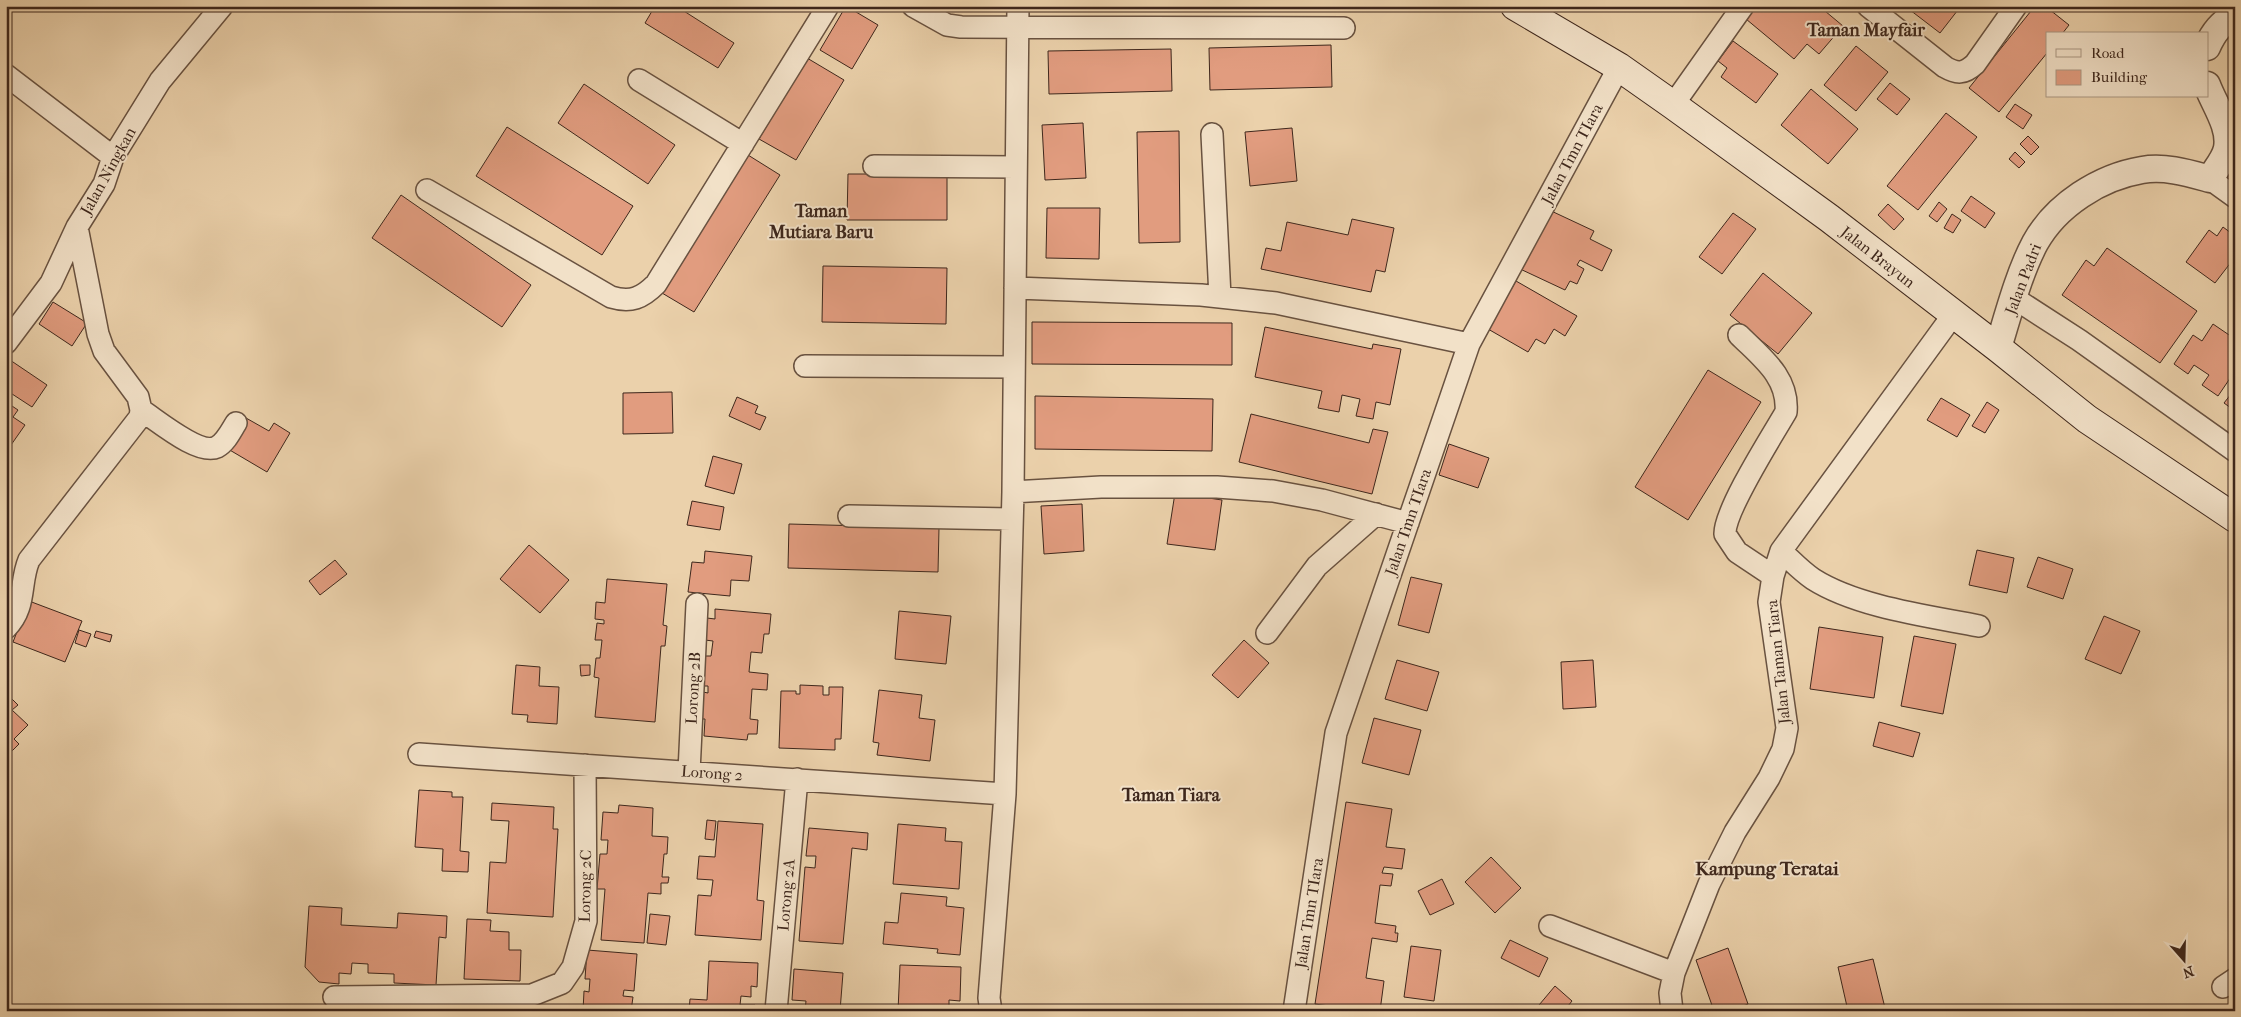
<svg xmlns="http://www.w3.org/2000/svg" width="2241" height="1017" font-family="'IM FELL French Canon',serif">
	<rect width="100%" height="100%" fill="#ebd1ab"/>
	<filter id="stains"><feTurbulence type="fractalNoise" baseFrequency=".004" numOctaves="4"/><feColorMatrix values="0 0 0 0 .2 0 0 0 0 .09 0 0 0 0 .02 0 0 0 .5 -.17"/></filter>
	<radialGradient id="worn" r=".72"><stop offset=".6" stop-color="#630" stop-opacity="0"/><stop offset="1" stop-color="#630" stop-opacity=".3"/></radialGradient>
	<path fill="#e19c7f" stroke="#3e271c" d="M655,6H676L734,43L718,68L645,23Z
		M846,6L878,25L852,69L820,50Z
		M1756,6H1819L1843,26L1819,54L1807,44L1794,59L1746,19Z
		M1913,6H1961L1940,33L1910,10Z
		M2035,6H2045L2069,25L2062,34H2047V53L1999,112L1969,88Z
		M1733,41L1778,74L1756,103L1721,77L1727,68L1718,61Z
		M1331,45L1332,87L1210,90L1209,48Z
		M1856,46L1888,72L1856,111L1824,85Z
		M1171,49L1172,91L1049,94L1048,51Z
		M807,58L844,80L796,160L759,139Z
		M1890,83L1910,99L1897,115L1877,99Z
		M584,84L675,145L648,184L558,123Z
		M1811,89L1858,129L1828,164L1781,125Z
		M2015,104L2032,115L2023,129L2006,117Z
		M1946,113L1977,137L1918,210L1887,186Z
		M1083,123L1086,178L1045,180L1042,125Z
		M507,127L633,206L602,255L476,176Z
		M1292,128L1297,181L1250,186L1245,132Z
		M1179,131L1180,242L1139,243L1137,132Z
		M2028,136L2039,147L2031,155L2020,144Z
		M2015,152L2025,162L2019,168L2009,159Z
		M748,155L780,175L694,312L662,293Z
		M848,174H947V220H847Z
		M401,195L531,285L502,327L372,238Z
		M1971,196L1995,213L1985,228L1961,211Z
		M1939,202L1947,209L1937,222L1929,216Z
		M1888,204L1904,219L1894,230L1878,215Z
		M1047,208H1100L1099,259L1046,258Z
		M1547,209L1594,231L1590,239L1612,250L1602,271L1580,260L1577,265L1584,269L1577,284L1570,281L1565,290L1518,268Z
		M1733,213L1756,229L1722,274L1699,257Z
		M1952,214L1961,220L1953,233L1944,228Z
		M1352,219L1394,228L1385,272L1376,270L1371,292L1261,269L1266,248L1281,251L1287,222L1348,235Z
		M2223,227L2235,236V257L2215,283L2186,262L2209,230L2217,236Z
		M2107,248L2197,311L2160,363L2062,295L2086,260L2094,266Z
		M823,266L947,268L946,324L822,322Z
		M1763,273L1812,313L1778,354L1730,315Z
		M1516,281L1577,316L1565,336L1554,329L1545,344L1536,339L1528,352L1488,329Z
		M53,302L87,323L72,346L39,324Z
		M1032,322L1232,323V365L1032,364Z
		M2213,324L2235,339V371L2218,396L2202,385L2209,375L2194,365L2188,374L2174,364L2193,335L2202,341Z
		M1265,327L1372,349L1373,344L1401,349L1390,405L1376,402L1373,419L1356,416L1360,399L1342,395L1339,412L1318,408L1322,391L1255,377Z
		M10,360L47,385L32,407L6,390V365Z
		M1708,370L1761,402L1688,520L1635,487Z
		M2235,389V411L2224,403Z
		M672,392L673,433L623,434V393Z
		M1035,396L1213,399L1212,451L1035,449Z
		M737,397L758,406L755,413L766,417L760,430L729,416Z
		M1941,398L1970,415L1957,437L1927,420Z
		M6,402L18,410L13,417L25,425L11,445L6,442Z
		M1987,402L1999,410L1985,433L1972,426Z
		M1251,414L1369,443L1373,429L1388,432L1372,494L1239,462Z
		M246,418L269,431L274,423L290,433L267,472L228,449Z
		M1449,444L1489,458L1478,488L1439,475Z
		M713,456L742,464L734,494L705,486Z
		M1175,493L1222,500L1215,550L1167,544Z
		M692,501L724,507L720,530L687,525Z
		M1082,504L1084,551L1044,554L1041,506Z
		M789,524L939,528L938,572L788,568Z
		M529,545L569,580L540,613L500,579Z
		M1977,550L2014,558L2007,593L1969,585Z
		M705,551L752,556L749,581L731,580L730,596L688,592L692,562L704,563Z
		M2038,557L2073,569L2063,599L2027,587Z
		M335,560L347,574L320,595L309,581Z
		M1411,577L1442,584L1429,633L1398,625Z
		M607,579L667,584L663,625L667,626L665,646H661L655,722L595,717L599,678L594,677L596,658H600L602,640H595L597,623L604,624V620L595,619L596,602L605,603Z
		M29,601L82,621L65,662L13,642Z
		M715,609L771,614L769,634H764L762,653L751,652L749,672L768,674L767,690L752,689L750,719L758,720L757,734H748L747,740L704,736L705,719H700L703,692L708,693V686H699L702,656H711L713,641L705,640L707,618L715,619Z
		M899,611L951,616L946,664L895,659Z
		M2104,616L2140,631L2121,674L2085,659Z
		M1819,627L1883,637L1874,698L1810,689Z
		M79,630L91,634L86,647L75,643Z
		M96,631L112,635L110,642L94,637Z
		M1914,636L1956,644L1943,714L1901,706Z
		M1244,640L1269,663L1238,698L1212,675Z
		M1397,660L1439,672L1427,711L1385,699Z
		M1593,660L1596,707L1563,709L1561,662Z
		M516,665L540,667L539,686L559,687L557,724L527,722L528,715L512,714Z
		M580,665H590V675L581,676Z
		M800,685L823,686V695H829V687H843L841,739H835V750L779,748L781,691H796V694H800Z
		M879,690L922,695L919,718L935,720L930,761L877,755L879,743L873,742Z
		M8,695L18,705L12,710L28,725L14,739L19,744L8,755L6,753Z
		M1374,718L1421,730L1409,775L1362,763Z
		M1879,722L1920,733L1913,757L1873,746Z
		M419,790L452,792V797H463L460,851L469,852L468,872L442,871L443,849L415,847Z
		M1346,802L1392,809L1386,847L1405,849L1402,869L1384,867L1382,873L1393,874L1391,886L1380,885L1375,923L1396,926L1395,933H1398L1397,942L1372,938L1366,978L1384,981L1380,1011H1365L1315,1004Z
		M492,803L554,807L553,829H558L553,917L487,913L490,862L506,863L509,821L491,820Z
		M619,805L653,808L652,836L668,837L667,854H664L662,877H669L668,883H661V894L648,893L644,943L601,940L605,889H597L600,854H607L608,840H601L603,812L618,813Z
		M707,820L716,821L714,840L705,839Z
		M718,821L763,824L757,900L764,901L761,940L695,935L698,895L711,896L713,880L697,879L699,856L715,857Z
		M898,824L946,828L945,841L962,842L959,889L893,884Z
		M809,828L868,833L867,850L852,848L843,944L799,941L805,867L815,868L816,856H806Z
		M1491,857L1521,888L1495,913L1465,882Z
		M1442,879L1454,904L1430,915L1418,891Z
		M901,893L947,897L946,906L964,908L960,955L937,953L938,949L883,944L885,922L898,923Z
		M309,906L342,908L341,925L397,928L398,913L447,916L446,938L439,937L436,985L394,983V974L368,973V964L352,963L351,974L339,973V984L319,982L305,967Z
		M650,914L670,916L666,945L647,943Z
		M467,919L491,920L490,931L509,932V950H521L520,981L464,979Z
		M1510,940L1548,958L1539,977L1501,958Z
		M1411,946L1441,950L1434,1001L1404,997Z
		M1728,948L1748,1004L1731,1011H1714L1696,960Z
		M587,950L637,954L634,991L624,990L623,996L633,997L631,1011L613,1009L612,1011H583L584,991L589,992L590,979H585Z
		M1873,959L1885,1008L1875,1011H1848L1838,967Z
		M709,961L758,963L757,987L751,986V997L741,996L740,1005H755V1011H689L690,999L707,1000Z
		M900,965L961,967L960,1001L949,1000V1011H898Z
		M794,969L843,973L840,1011H805L806,1001L792,1000Z
		M1555,986L1572,1001L1564,1011H1534Z"/>
	<g fill="none" stroke-linecap="round" stroke-linejoin="round">
		<g stroke="#695240" stroke-width="24">
			<path id="minor" d="M913,6L947,25L961,27L1344,28
				M1868,6L1945,67C1957,74 1964,74 1975,64L2016,6
				M6,75L113,157
				M639,80L743,144
				M1673,105L1743,6
				M1212,134L1220,297
				M874,166L1016,167
				M2210,179L2235,197
				M427,190L611,297C631,303 642,298 656,284L828,6
				M1015,288L1201,295L1276,303L1469,344
				M2014,298L2079,340L2235,451
				M1739,335C1761,357 1789,377 1786,412C1772,436 1724,511 1725,534L1737,552L1773,576
				M6,343L51,283L77,227L104,184L113,157L160,81L222,6
				M805,366L1014,367
				M141,410C157,420 199,456 217,447C226,442 231,431 236,423
				M1013,492L1101,487H1217L1273,491L1322,500L1408,523
				M849,516L1011,519
				M1781,551C1791,560 1801,571 1813,579C1857,607 1928,616 1979,626
				M6,628C27,607 19,583 29,560L140,417L141,410L138,397L104,351L98,334L77,227
				M1267,633L1317,566L1376,514
				M419,754L1005,794L989,998L991,1011
				M689,772L697,604
				M1005,794L1013,492L1018,6
				M1550,926L1674,973
				M2223,987L2235,979
				M334,997L532,995L562,983L573,967L586,921L585,765
				M776,1011L797,779
				M1294,1011L1336,733L1469,344L1619,67
				M1672,1011L1670,993L1674,973L1709,884L1735,832L1769,778L1783,749L1787,728L1769,602L1773,576L1781,551L1953,315"/>
		</g>
		<g stroke="#695240" stroke-width="29">
			<path id="tertiary" d="M2207,47C2214,31 2221,24 2235,14
				M1998,348C2008,315 2019,273 2035,243C2056,205 2100,177 2142,170C2165,166 2188,173 2210,179C2215,170 2225,159 2227,148C2231,127 2214,104 2207,85"/>
		</g>
		<g stroke="#3e271c" stroke-width="30">
			<path id="secondary" d="M1515,6L1619,67L1673,105L1829,218L1998,348L2087,419L2235,518"/>
		</g>
		<use href="#minor" stroke="#f2e1c8" stroke-width="21"/>
		<use href="#tertiary" stroke="#f2e1c8" stroke-width="26"/>
		<use href="#secondary" stroke="#f2e1c8" stroke-width="28"/>
	</g>
	<g text-anchor="middle" dominant-baseline="central" stroke-width="4" stroke-linejoin="round" paint-order="stroke">
		<g font-size="16" fill="#3e271c" stroke="#f2e1c8">
			<text transform="translate(1572 154) rotate(-62)">Jalan Tmn TIara</text>
			<text transform="translate(108 171) rotate(-61)">Jalan Ningkan</text>
			<text transform="translate(1878 257) rotate(38)">Jalan Brayun</text>
			<text transform="translate(2023 279) rotate(-69)">Jalan Padri</text>
			<text transform="translate(1408 522) rotate(-71)">Jalan Tmn TIara</text>
			<text transform="translate(1778 662) rotate(-96)">Jalan Taman Tiara</text>
			<text transform="translate(693 688) rotate(-87)">Lorong 2B</text>
			<text transform="translate(712 773) rotate(4)">Lorong 2</text>
			<text transform="translate(585 886) rotate(-89)">Lorong 2C</text>
			<text transform="translate(786 895) rotate(-85)">Lorong 2A</text>
			<text transform="translate(1309 913) rotate(-81)">Jalan Tmn TIara</text>
		</g>
		<g font-size="18" font-weight="bold" fill="#3e271c" stroke="#f2e1c8">
			<text x="1866" y="30">Taman Mayfair</text>
			<text x="821" y="211">Taman<tspan x="821" dy="21">Mutiara Baru</tspan></text>
			<text x="1171" y="795">Taman Tiara</text>
		</g>
		<g font-size="19" font-weight="bold" fill="#3e271c" stroke="#f2e1c8">
			<text x="1767" y="869">Kampung Teratai</text>
		</g>
	</g>
	<rect width="2241" height="1017" fill="none" stroke="#ebd1ab" stroke-width="25"/>
	<rect x="8" y="8" width="2226" height="1002" fill="none" stroke="#3e271c" stroke-width="2.5"/>
	<rect x="12" y="12" width="2216" height="992" fill="none" stroke="#3e271c"/>
	<rect x="2046" y="32" width="162" height="65" fill="#f2e1c8" stroke="#aa9783"/>
	<rect x="2056" y="49" width="25" height="8" fill="#f2e1c8" stroke="#aa9783"/>
	<text x="2091" y="58" font-size="15" fill="#3e271c">Road</text>
	<rect x="2056" y="70" width="25" height="15" fill="#e19c7f" stroke="#aa9783"/>
	<text x="2091" y="82" font-size="15" fill="#3e271c">Building</text>
	<g transform="translate(2184 960) rotate(160)" stroke="#f2e1c8" stroke-width="4" paint-order="stroke">
	<path d="M0-4L9 19L0 12L-9 19Z" fill="#3e271c"/>
	<text y="-8" font-size="14" font-weight="bold" text-anchor="middle" fill="#3e271c">N</text>
	</g>
	<rect width="100%" height="100%" filter="url(#stains)"/>
	<rect width="100%" height="100%" fill="url(#worn)"/>
</svg>
